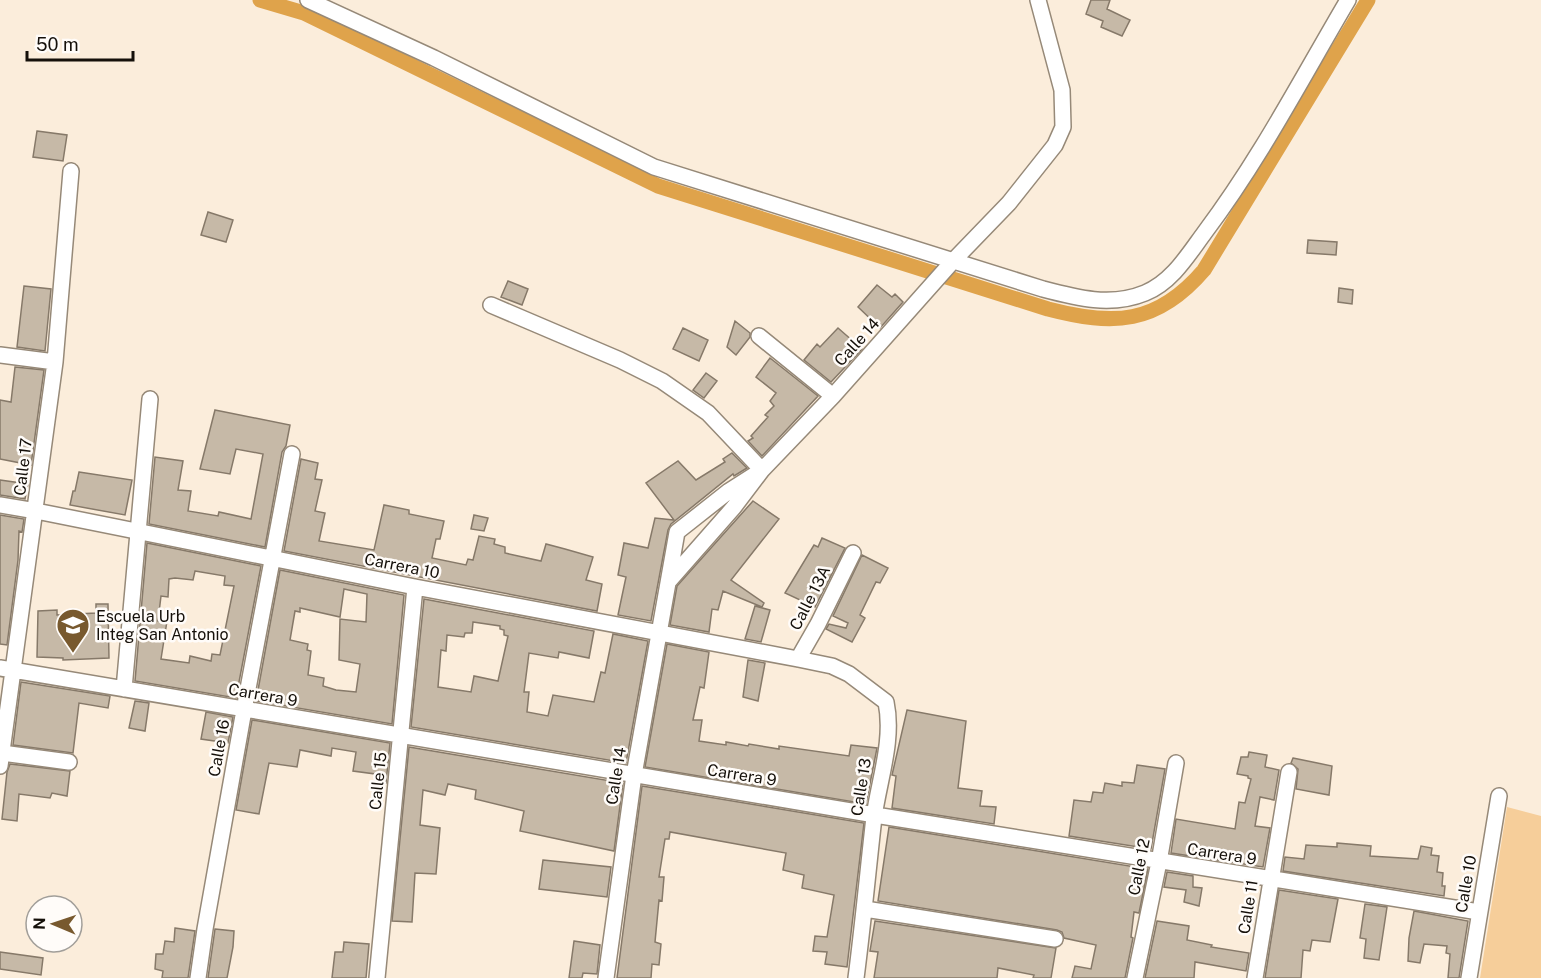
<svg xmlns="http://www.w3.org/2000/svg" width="1541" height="978" font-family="'Public Sans',sans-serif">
	<rect width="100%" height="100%" fill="#fbeddb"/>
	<path fill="#f6ce9a" d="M1507,807L1541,816V978H1480Z"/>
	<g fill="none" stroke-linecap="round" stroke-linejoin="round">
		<path stroke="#dfa34b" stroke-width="15" d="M260,0L304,13L658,186L1048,309C1113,326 1157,325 1204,270L1368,0"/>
	</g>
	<path fill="#c6b9a7" stroke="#867969" stroke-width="1.5" fill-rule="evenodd" d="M1091,0H1110L1107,9L1130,20L1122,36L1101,27L1103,21L1086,14Z
		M37,131L67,135L63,161L33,157Z
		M208,212L233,220L226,242L201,235Z
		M1308,240L1337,242L1336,255L1307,253Z
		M508,281L528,289L522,305L501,297Z
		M877,285L892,297L895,294L903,302L880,328L858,307Z
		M24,286L51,289L45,351L17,347Z
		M1339,288L1353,290L1352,304L1338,302Z
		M735,321L750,333V337L736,355L727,347Z
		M683,328L708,340L699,361L673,349Z
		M838,328L862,349L831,382L804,360L817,344L820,347Z
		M770,358L818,396L762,456L748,441L753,438L751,436L768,417L765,415L774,406L770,401L776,393L756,377Z
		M15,367L44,370L31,465L0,459V400L11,402Z
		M706,373L717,381L704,398L693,390Z
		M215,410L290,425L286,446L282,452L265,547L149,524L155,457L183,461L178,490L191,491L188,511L218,516L219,512L251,519L263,454L236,449L230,474L200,469Z
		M732,453L747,468L734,476L733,474L671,524L668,530L651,621L618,615L626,577L618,575L624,543L648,548L655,518L674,520L646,483L678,461L696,480L725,462L723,459Z
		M301,459L318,463L315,479L322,480L315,511L325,513L319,541L374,550L384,505L409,510V514L444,521L440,539H436L432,558L466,565L468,559L473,560L479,536L495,539L494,544L505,547V553L541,561L546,544L565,549L593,557L586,580L602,584L597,611L284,551Z
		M79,472L132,480L125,515L70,505L73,491H75Z
		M0,480L28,484L25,499L0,495Z
		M753,501L779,519L731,580L764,603L762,607L723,591L718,610L712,609L709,632L670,625L677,586Z
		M0,515L24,519L22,532L19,531L18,560L7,645L0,644Z
		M474,515L488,518L484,531L471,529Z
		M822,538L845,548L815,607L785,593L814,545L818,547Z
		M147,543L261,566L236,698L135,681ZM195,571L225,576L224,585L234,586L220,655L212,654L211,661L190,656L189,663L161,659L167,621H158L161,596L168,597L169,579L175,578L193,580Z
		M862,555L888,568L880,583L876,582L860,615L865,618L852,642L826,629L829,624L846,628L848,623L833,616Z
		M280,570L404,595L392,724L256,701ZM344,589L367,594L366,622L340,619L339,660L360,664L356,692L336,690L323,686L324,678L308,675L311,651L307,650L308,644L290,640L295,611L300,612V608L340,617Z
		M424,599L594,631L589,658L559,652L558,658L529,653L524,692H529L527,712L548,716L553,695L594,702L601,672L605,673L613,634L648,641L626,763L411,727ZM473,622L500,626V629L504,630V635L508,636L498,681L474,676L471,692L438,687L441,650L446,651L447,635L464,637L465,633H472Z
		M96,604H108L109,658L63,660V658L37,657L38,611L57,610V615L96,613Z
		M755,606L770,610L761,642L745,639Z
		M667,644L709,652L704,688L700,687L693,720H702L699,741L726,745V742L748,746L749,744L779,749V746L849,756L851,745L877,748L866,804L645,767Z
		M748,660L765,663L758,701L743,697Z
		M21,682L110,696L108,708L79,703L73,753L13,745Z
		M135,701L149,703L145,731L129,728Z
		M907,710L966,721L958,788L982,791L980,806L996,807L994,824L892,808L896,776L892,775Z
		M206,712L233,717L228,743L201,739Z
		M252,720L390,743L386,783L375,782V774L353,771L356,752L332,748L331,756L300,750L297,767L269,763L259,814L236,810Z
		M409,747L623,783L614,851L520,831L524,811L475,799L476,790L448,784L445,795L423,790L420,825L440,828L436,874L415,873L412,922L392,921Z
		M1249,752L1267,755L1265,767L1279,770L1274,800L1260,797L1255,826L1270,828L1263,867L1171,853L1176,819L1235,829L1239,802L1245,803L1251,779L1248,778V776L1237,774L1241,757H1248Z
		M1293,758L1332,766L1329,795L1296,789L1298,769L1291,763Z
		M10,764L70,771L67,796L52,793L50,798L19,794L17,821L2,819L7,772Z
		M1137,765L1165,769L1151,849L1069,836L1074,800L1091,802L1093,792L1103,793L1105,783L1122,786V782L1134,783Z
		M642,786L864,823L847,967L825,964L827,952L813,951L815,936L827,937L834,895L802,888L804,875L783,870L786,853L670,832L669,839H665L659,877H664L662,901L659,900L655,942L661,944L659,965L652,964L651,978H617Z
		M889,827L1148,869L1139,913L1134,912L1131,937L1133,938L1125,978H1072L1075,966L1091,969L1096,945L1064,938L1062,932L1057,930L878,901Z
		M1337,843L1371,846L1370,856L1418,859L1421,846L1432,848L1431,855L1439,856L1437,872L1443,873L1442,886H1445L1444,896L1283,871L1285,857L1304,859L1306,845L1337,847Z
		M543,860L611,867L607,897L539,889Z
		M1167,872L1193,876V887L1202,888L1199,906L1184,902L1186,890L1164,887Z
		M1279,890L1338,899L1330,942L1312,940L1310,951L1303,950L1301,978H1265Z
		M1365,904L1387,907L1379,960L1364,958L1366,939L1360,938Z
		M1414,911L1468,921L1459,978H1448L1450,954L1446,953L1447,946L1424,944L1420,963L1408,961L1409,938Z
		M875,921L1056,948L1051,978H1033L1034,975L998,968L997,978H874L878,952L870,951Z
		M1157,921L1189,926L1187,940L1212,945L1211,947L1249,953L1246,971L1195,962L1194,978H1145Z
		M175,928L195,931L188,978H162L163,971L155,969L156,954H163L165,941L174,942Z
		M215,929L234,931L233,947L227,978H208Z
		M574,941L600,945L597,974L583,973L582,978H569Z
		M344,942L369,944L366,978H332L335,952H343Z
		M0,952L43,958L41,975L0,969Z"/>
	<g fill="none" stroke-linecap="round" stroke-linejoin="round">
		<g stroke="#968978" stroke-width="18">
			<path id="minor" d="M308,0L434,58L654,167L1043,289C1077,298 1111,307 1145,293C1172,282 1188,255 1205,232C1260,159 1302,78 1348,0
				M491,305L620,360L662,381L708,413L762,470
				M759,336L833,396
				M0,355L55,362
				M0,505L36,511L415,587L798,659L832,666L849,674L886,702C894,740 879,780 874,817C868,870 863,924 856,978
				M669,581L734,507L762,470L833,396L953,261L1009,203L1055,145L1063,127L1062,90L1038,0
				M798,659L818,624L853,553
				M0,668L875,815L1479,912
				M124,689L150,399
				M2,753L69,762
				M0,766L55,362L71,171
				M865,909L1055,939
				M198,978L205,929L244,710L292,454
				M377,978L415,587
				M606,978L634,775L677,532L729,491L754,475
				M1135,978L1159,862L1176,763
				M1255,978L1289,772
				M1469,978L1499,796"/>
		</g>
		<use href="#minor" stroke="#fff" stroke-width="15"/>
	</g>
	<defs>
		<g id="school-pin" transform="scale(1.725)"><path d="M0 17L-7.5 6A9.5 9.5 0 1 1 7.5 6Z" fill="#78592e" stroke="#fffcf9"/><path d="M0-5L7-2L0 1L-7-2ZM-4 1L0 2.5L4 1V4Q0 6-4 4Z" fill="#fff"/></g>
	</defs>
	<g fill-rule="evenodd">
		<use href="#school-pin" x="73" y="625"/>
	</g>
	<g text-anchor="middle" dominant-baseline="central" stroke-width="5" stroke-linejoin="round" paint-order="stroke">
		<g font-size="16" fill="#15100a" stroke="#fffcf9">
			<text transform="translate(857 342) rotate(-48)">Calle 14</text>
			<text transform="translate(23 467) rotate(-83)">Calle 17</text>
			<text transform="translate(402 566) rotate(11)">Carrera 10</text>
			<text transform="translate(810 598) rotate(-63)">Calle 13A</text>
			<text transform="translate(263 695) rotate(10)">Carrera 9</text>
			<text transform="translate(219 748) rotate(-80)">Calle 16</text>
			<text transform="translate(742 775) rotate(9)">Carrera 9</text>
			<text transform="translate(616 776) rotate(-81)">Calle 14</text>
			<text transform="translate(378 781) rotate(-84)">Calle 15</text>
			<text transform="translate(861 787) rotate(-81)">Calle 13</text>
			<text transform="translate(1222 854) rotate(9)">Carrera 9</text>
			<text transform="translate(1139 867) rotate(-79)">Calle 12</text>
			<text transform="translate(1466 884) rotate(-80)">Calle 10</text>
			<text transform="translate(1248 907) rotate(-81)">Calle 11</text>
		</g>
		<g font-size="16" fill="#15100a" stroke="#fffcf9" text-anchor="start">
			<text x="96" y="616">Escuela Urb<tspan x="96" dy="18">Integ San Antonio</tspan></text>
		</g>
	</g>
	<g transform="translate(54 924) rotate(272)"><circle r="28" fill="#fffcf9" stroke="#a19e99" stroke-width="1.5"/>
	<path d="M0-4.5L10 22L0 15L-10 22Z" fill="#78592e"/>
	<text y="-9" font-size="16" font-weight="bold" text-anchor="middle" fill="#15100a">N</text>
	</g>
	<path d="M27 51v9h106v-9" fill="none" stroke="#15100a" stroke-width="3"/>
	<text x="36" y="51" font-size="18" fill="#15100a" stroke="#fffcf9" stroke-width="4.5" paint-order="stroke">50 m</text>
</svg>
